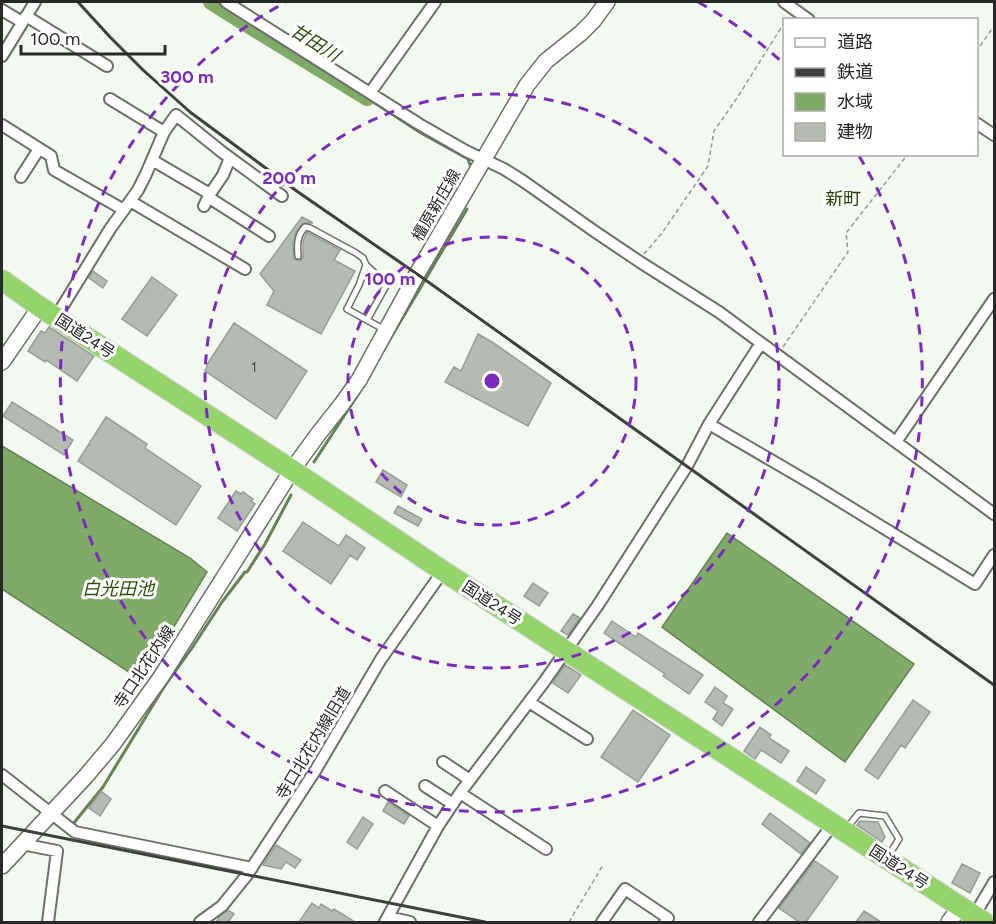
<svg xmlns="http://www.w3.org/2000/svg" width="996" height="924" font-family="Figtree,'Noto Sans JP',sans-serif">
	<rect width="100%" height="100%" fill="#f3f8f0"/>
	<path fill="#80aa67" stroke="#658354" stroke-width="1.5" d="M2,446L190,558L207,572L164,643L141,680L2,589Z
		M727,533L914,664L845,762L662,627Z"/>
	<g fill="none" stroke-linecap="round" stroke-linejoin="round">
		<path stroke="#658354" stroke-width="3" d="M369,85L377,74
			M367,98L421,133L468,159L471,168
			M383,351L467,209
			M314,462L359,393
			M73,824L103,787L164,687L192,648L222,602L245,572H247L265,544L291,495"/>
		<path stroke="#80aa67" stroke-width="16" d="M211,2L238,19L367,98"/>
	</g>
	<path fill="#b5bab2" stroke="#989d95" stroke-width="1.5" d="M302,217L313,223H303L296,232L293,244L294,259L299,261L303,258V241L307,232L340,250L334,260L355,271L321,334L267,305L274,291L260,274Z
		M93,271L107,281L103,288L89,278Z
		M152,277L177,295L147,336L122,319Z
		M234,323L307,371L276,419L205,371L208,363Z
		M49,327L94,356L77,381L46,360L45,362L28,351L41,331L45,333Z
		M478,334L492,342L551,383L528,426L445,382L454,367L461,371Z
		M12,402L73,440L64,455L3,416Z
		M106,417L147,444L145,448L201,486L176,525L78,461Z
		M383,470L407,485L401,497L376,482Z
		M236,491L241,494L243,492L253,499L251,501L255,504L237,531L218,518Z
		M398,506L422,519L418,526L394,513Z
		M303,522L339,546L346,535L365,548L357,560L350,555L331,584L283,551Z
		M533,583L548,593L539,606L524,596Z
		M573,614L580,618L568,635L561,631Z
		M612,621L636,637L638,633L703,675L689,694L663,676L665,674L604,633Z
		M565,665L581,675L568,693L553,683Z
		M715,687L727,696L723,703L733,709L722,726L713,719L718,711L705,702Z
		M913,700L930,712L905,748L901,745L878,779L865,770Z
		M633,710L670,735L638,782L601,757Z
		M760,727L771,735L769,738L789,751L781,763L761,750L755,759L744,751Z
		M806,767L825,780L816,794L797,781Z
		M101,791L111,799L100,816L89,808Z
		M388,802L409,816L404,824L383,811Z
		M770,813L810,843L801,854L762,824Z
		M363,817L373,824L357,849L347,842Z
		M860,821L878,822L885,837L882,842L857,825Z
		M276,845L301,860L295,868L286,862L281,869L263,865Z
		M815,861L838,877L806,922H799L779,908Z
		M962,864L980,873L970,893L952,883Z
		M312,903L319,908L321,904L332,911L334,909L355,922H299Z
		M228,910L234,914L228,922H216L220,916Z
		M864,911L881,922H856Z"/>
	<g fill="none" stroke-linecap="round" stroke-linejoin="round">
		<g stroke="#6b7069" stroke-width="8">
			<path id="lane" d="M298,256C297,244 297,236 305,227L310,228L356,253L363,258L366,265
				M367,320L387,284L366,265L359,285L347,309L385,330
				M846,829L859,813L885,816L899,839L889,855"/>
		</g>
		<g stroke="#6b7069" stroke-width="14">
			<path id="street" d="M226,2L419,124L466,151L504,169L523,181L594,231L640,262L719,312L761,343L994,514
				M784,2L809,20
				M2,10L22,22
				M26,16L107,66
				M2,56L35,2
				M370,93L435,2
				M110,99L164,132
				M976,123L994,135
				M2,125L51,156L54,170L124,210
				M152,160L210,194
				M21,177L39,149
				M208,197L269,236
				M130,201L245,269
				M204,206L210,194L223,175L230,158
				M56,317L110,229L138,190L146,174L164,132L176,115L222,152L282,196
				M709,424L812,484L975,584L994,555
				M896,442L994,299
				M529,702L587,739
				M443,762L470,780
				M2,775L75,832L252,868
				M425,786L453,804
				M385,791L438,826
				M460,793L546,849
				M22,844L57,851L48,922
				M974,916L994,882
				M388,917L410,922
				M200,922L222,906L247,875L315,771L381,659L443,571
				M385,922L438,826L460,793L544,682L598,605L687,466L709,424L761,343
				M602,922L625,889L668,918L665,922
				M759,922L833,824"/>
		</g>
		<g stroke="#6b7069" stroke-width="18">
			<path id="secondary" d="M2,362L40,307
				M2,866L86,776L113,744L161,677L292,470L319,433L342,404L359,380L417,274L527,85L546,61L581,33L593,21L607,2
				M949,922L960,907"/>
		</g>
		<g stroke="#d4d4d4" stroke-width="22">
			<path id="highway" d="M2,280L40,307L292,470L443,571L984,922"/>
		</g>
		<path stroke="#969a94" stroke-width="1.5" stroke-dasharray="4.5 3" stroke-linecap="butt" d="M976,52L994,26
			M644,254L662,233L708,166L714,131L737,98L784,23
			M783,347L848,252L846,233L908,154
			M569,922L603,865"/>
		<use href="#lane" stroke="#fff" stroke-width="5"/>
		<use href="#street" stroke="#fff" stroke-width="10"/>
		<use href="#secondary" stroke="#fff" stroke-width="15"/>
		<use href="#highway" stroke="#95d46d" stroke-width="20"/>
		<path stroke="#3d403c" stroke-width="3" d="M78,2L110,37L143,70L190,112L298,192L417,274L994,685
			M2,826L485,922"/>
	</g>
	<g fill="none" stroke="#7b2cbf" stroke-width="3" stroke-dasharray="10 8">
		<circle cx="492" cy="381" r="144"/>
		<circle cx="492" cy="381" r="287"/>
		<path d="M698 2A431 431 0 0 1 783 63M859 156A431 431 0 1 1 286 2"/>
	</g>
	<g text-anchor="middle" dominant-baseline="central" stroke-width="6" stroke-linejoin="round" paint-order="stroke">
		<g font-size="14" fill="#4a4d49">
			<text x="254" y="367">1</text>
		</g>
		<g font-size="16" fill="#272926" stroke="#fff">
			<text transform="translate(436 205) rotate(-60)">橿原新庄線</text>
			<text transform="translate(85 336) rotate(33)">国道24号</text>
			<text transform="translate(492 603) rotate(33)">国道24号</text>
			<text transform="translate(144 667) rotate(-56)">寺口北花内線</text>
			<text transform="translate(313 743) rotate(-59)">寺口北花内線旧道</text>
			<text transform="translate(899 867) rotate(33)">国道24号</text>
		</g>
		<g font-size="18" font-style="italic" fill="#294f06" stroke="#fff">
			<text transform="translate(315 43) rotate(32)">甘田川</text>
			<text x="118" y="589">白光田池</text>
		</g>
		<g font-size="18" fill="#214501" stroke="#fff">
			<text x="843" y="199">新町</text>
		</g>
	</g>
	<circle cx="492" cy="381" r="9" fill="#7b2cbf" stroke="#fff" stroke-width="3"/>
	<g font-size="18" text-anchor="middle" font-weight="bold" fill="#7b2cbf" stroke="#fff" stroke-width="6" stroke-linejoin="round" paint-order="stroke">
		<text x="187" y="83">300 m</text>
		<text x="289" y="184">200 m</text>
		<text x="390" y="285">100 m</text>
	</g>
	<rect width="996" height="924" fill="none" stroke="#272926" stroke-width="6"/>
	<rect x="783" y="18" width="195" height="138" fill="#ffffff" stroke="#a9a9a8" stroke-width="1.5"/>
	<rect x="795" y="38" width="30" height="9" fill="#ffffff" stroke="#a9a9a8" stroke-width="1.5"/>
	<text x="837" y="48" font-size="18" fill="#272926">道路</text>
	<rect x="795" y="68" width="30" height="9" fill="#3d403c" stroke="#a9a9a8" stroke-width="1.5"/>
	<text x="837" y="78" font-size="18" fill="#272926">鉄道</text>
	<rect x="795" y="93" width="30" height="18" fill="#80aa67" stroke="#a9a9a8" stroke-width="1.5"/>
	<text x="837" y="108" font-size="18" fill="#272926">水域</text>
	<rect x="795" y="123" width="30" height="18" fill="#b5bab2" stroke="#a9a9a8" stroke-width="1.5"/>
	<text x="837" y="138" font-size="18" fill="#272926">建物</text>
	<path d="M21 45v9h144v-9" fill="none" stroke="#272926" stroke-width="3"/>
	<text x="30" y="45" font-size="18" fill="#272926" stroke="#ffffff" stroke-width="4.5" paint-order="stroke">100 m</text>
</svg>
